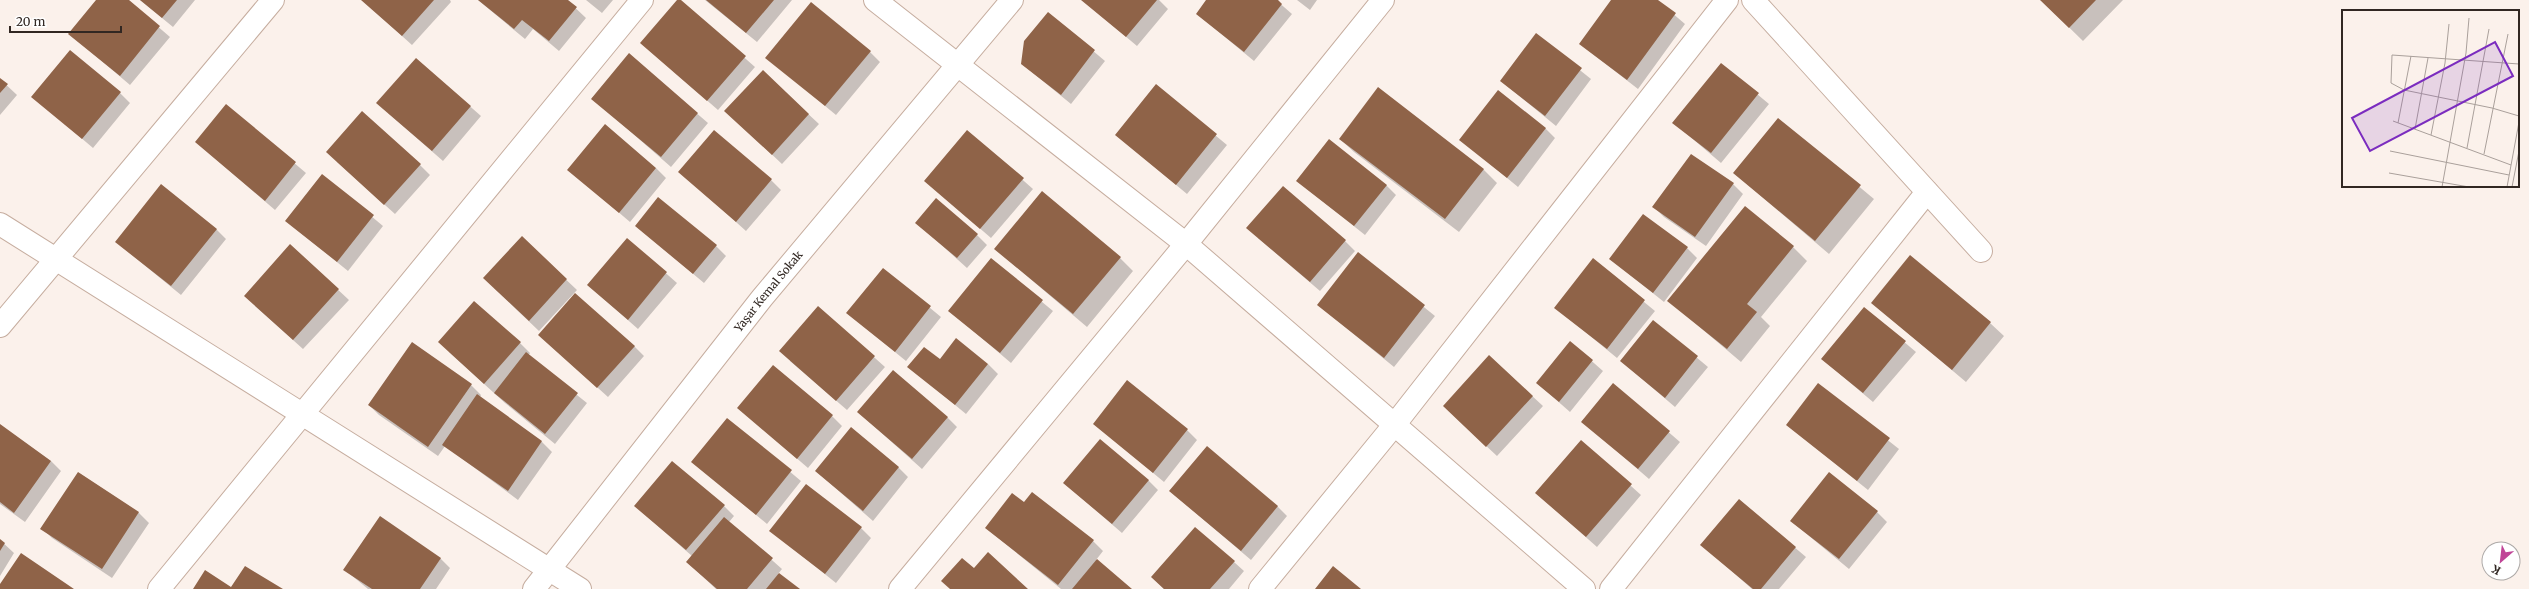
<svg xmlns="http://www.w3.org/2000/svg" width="2529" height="589" font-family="Merriweather,serif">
	<rect width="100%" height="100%" fill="#fbf1eb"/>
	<path fill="#0003" d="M97,0H127L170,37L130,85L70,34Z
		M140,0H195L173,27Z
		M362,0H450L451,2L412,45Z
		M478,0H567L586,18L559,51L533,29L525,39Z
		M586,0H613L602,13Z
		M679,0L755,67L718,110L641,43Z
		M705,0H792L757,42Z
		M1082,0H1159L1168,9L1137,46Z
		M1208,0H1276L1292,14L1254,61L1197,14Z
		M1297,0H1317L1310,10Z
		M1612,0H1657L1685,24L1638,89L1580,44Z
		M2041,0H2123L2083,41Z
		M1048,13L1105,61L1071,104L1022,64Z
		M1536,35L1591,79L1556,126L1501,81Z
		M870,52L880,62L836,115L767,58Z
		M629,55L708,123L671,167L592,98Z
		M416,59L481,116L443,161L388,113Z
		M1721,64L1769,104L1721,163L1674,123Z
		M763,72L819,124L782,164L736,121Z
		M0,79L17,95L0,115Z
		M1156,86L1227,145L1187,194L1116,135Z
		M120,93L130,103L93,148L33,97Z
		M227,106L306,173L275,210L196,142Z
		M1778,119L1874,199L1829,254L1734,173Z
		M1545,128L1555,138L1518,187L1461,140Z
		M968,132L1033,189L991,238L925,181Z
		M1340,139L1483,169L1497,183L1459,232L1354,152Z
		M337,162L420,165L430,175L395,214Z
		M656,168L666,178L630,222L569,170Z
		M680,172L771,180L781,190L746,231Z
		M322,175L383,226L348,271L286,221Z
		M1297,181L1386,185L1396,195L1365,235Z
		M1733,184L1743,194L1706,246L1664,217L1654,207Z
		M917,223L977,235L987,245L967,268Z
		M636,226L716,246L726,256L704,283Z
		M216,229L226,239L181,295L116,242Z
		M522,238L577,290L539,331L494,288Z
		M1258,238L1345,241L1355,251L1320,291Z
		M627,239L677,283L638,329L588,285Z
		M290,245L349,300L303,349L255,306Z
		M1793,247L1807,261L1761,317L1770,326L1741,362L1669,301Z
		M1687,248L1697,258L1664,302L1610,259Z
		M995,249L1120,258L1133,271L1087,327Z
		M1358,254L1435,316L1394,367L1318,305Z
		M991,260L1053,311L1011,363L950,311Z
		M1593,260L1655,311L1617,358L1556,308Z
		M883,269L941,317L906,361L847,313Z
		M474,302L520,343L530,353L528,356L587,403L555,444L505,403L449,352Z
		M1872,303L1990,323L2004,336L1966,382Z
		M818,307L885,367L847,410L790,361Z
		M1864,308L1916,352L1873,402L1822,359Z
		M1653,321L1708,367L1675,407L1621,361Z
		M539,335L634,346L644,356L608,397Z
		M1570,342L1603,371L1570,412L1537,383Z
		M1489,356L1543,406L1497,456L1454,416Z
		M940,361L988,364L998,374L966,414L909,367Z
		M471,385L481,395L480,397L542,442L552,452L518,500L445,446L438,456L379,415L369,405Z
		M1614,385L1680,442L1649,479L1582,421Z
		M1818,385L1899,449L1868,490L1787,425Z
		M738,408L832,416L842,426L808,468Z
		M858,412L947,417L957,427L922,469Z
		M727,419L801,481L767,524L692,462Z
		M1094,424L1187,430L1197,440L1164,482Z
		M0,425L51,461L61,471L25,522L0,504Z
		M1581,441L1641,495L1597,547L1536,493Z
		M898,467L908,477L873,521L816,471Z
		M79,473L139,513L149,523L112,578L52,538L42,528Z
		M1148,480L1158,490L1122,533L1064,483Z
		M1170,491L1277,506L1287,516L1251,560Z
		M1739,500L1806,557L1779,589H1752L1702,545Z
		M1025,503L1093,541L1103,551L1096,560L1131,589H1061L986,528Z
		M635,506H724L734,516L729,522L782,569L778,574L799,589H716L687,562L692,556Z
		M1877,512L1887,522L1849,569L1791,521Z
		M861,528L871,538L836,583L771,531Z
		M0,540L14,553L0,576Z
		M440,558L450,568L436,589H368L345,570Z
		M1234,562L1244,571L1229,589H1164L1152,577Z"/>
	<path fill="#8f6348" d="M96,0H129L160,26L120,76L68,34Z
		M140,0H177L162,18Z
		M361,0H434L402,36Z
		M478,0H568L577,7L549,41L522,20L514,29Z
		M677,0H681L746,56L707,101L640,43Z
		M706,0H774L746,33Z
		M1081,0H1157L1126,37Z
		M1206,0H1278L1282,4L1244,52L1196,14Z
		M1611,0H1658L1676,13L1627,80L1579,44Z
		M2040,0H2096L2069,28Z
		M811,2L871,51L825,106L765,58Z
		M1048,12L1095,50L1061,95L1021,64L1024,41Z
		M1536,33L1582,68L1545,116L1500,81Z
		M70,50L121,92L82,139L31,97Z
		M629,53L698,113L661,157L591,99Z
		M416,58L471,106L432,151L376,103Z
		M1721,63L1759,93L1711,153L1672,123Z
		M763,70L809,114L772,155L724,111Z
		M0,78L8,84L0,93Z
		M1156,84L1217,134L1176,185L1115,135Z
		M1378,87L1484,169L1445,219L1339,139Z
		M1498,90L1546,128L1507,178L1459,140Z
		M226,104L296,162L265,201L195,142Z
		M362,111L421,164L384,205L326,152Z
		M1778,118L1861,185L1815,241L1733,173Z
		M605,124L656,168L619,213L567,170Z
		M714,130L772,179L736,222L678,172Z
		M967,130L1024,178L980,229L924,181Z
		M1329,139L1387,185L1354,226L1296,181Z
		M1691,154L1734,183L1695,237L1652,207Z
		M322,174L374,215L337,262L285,221Z
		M161,184L217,229L171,286L115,242Z
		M1283,186L1346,240L1310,282L1246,228Z
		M1042,191L1121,257L1073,314L994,249Z
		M658,197L717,245L693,274L635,226Z
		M936,198L978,234L957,258L915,223Z
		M1745,206L1794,246L1747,304L1757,312L1727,349L1667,301Z
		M1643,214L1688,247L1653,293L1609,259Z
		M522,236L567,279L529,321L483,278Z
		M627,238L667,272L628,320L587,285Z
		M290,244L339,289L293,340L244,296Z
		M1358,252L1425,305L1384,358L1317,305Z
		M1910,255L1991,322L1952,370L1871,303Z
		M991,258L1043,300L1000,353L948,311Z
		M1593,258L1645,300L1607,349L1554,308Z
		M883,268L931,306L895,352L846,313Z
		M575,293L635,346L597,388L538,335Z
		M474,301L521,342L484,384L438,342Z
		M818,306L875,356L836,401L779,351Z
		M1864,307L1906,341L1863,393L1821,359Z
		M1653,320L1698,356L1665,398L1620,361Z
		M956,338L988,364L955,405L907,367L924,347L940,359Z
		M1570,341L1593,360L1559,402L1536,383Z
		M412,342L472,384L428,447L368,405Z
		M526,352L578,393L545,434L494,393Z
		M1489,355L1533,396L1486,447L1443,406Z
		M773,365L833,415L797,459L737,408Z
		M893,370L948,417L912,459L857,412Z
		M1127,380L1188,429L1153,473L1093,424Z
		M1613,383L1670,431L1638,469L1581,422Z
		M1818,383L1890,438L1857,481L1786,425Z
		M477,394L542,441L508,491L442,445Z
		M727,418L792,470L756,515L691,462Z
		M0,424L51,461L14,513L0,502Z
		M851,427L899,467L863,511L815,471Z
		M1100,439L1149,480L1112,524L1063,483Z
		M1581,440L1632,484L1586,537L1535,493Z
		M1207,446L1278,506L1241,551L1169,491Z
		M672,461L725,505L686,550L634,506Z
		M78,472L139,512L102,569L40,529Z
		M1829,472L1878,511L1839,559L1790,521Z
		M806,484L862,527L825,574L769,531Z
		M1032,492L1094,540L1058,585L985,528L1012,493L1024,502Z
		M1739,499L1796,547L1761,589H1753L1700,545Z
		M380,516L441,558L420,589H372L343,570Z
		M724,517L773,558L747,589H717L686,562Z
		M1195,527L1235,561L1210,589H1164L1151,577Z
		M0,539L5,543L0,551Z
		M988,552L1028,589H950L941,581L962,558L974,568Z
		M21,553L74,589H0V584Z
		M1097,559L1132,589H1072Z
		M245,566L283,589H193L205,570L231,587Z
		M1333,566L1361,589H1315Z
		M779,573L800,589H766Z"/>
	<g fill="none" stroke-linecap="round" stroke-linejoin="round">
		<g stroke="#c6ad9f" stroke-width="24">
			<g id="minor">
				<path d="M875,0L1186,244L1584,589"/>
				<path d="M1753,0L1981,251"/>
				<path d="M0,224L580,589"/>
				<path d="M0,326L273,0"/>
				<path d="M159,589L642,0"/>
				<path id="s1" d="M534,589L762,298L1012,0"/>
				<path d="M900,589L1186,244L1383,0"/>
				<path d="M1260,589L1395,424L1727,0"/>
				<path d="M1611,589L1927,192"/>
			</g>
		</g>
		<use href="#minor" stroke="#fff" stroke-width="22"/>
	</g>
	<g text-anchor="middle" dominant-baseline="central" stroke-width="4" stroke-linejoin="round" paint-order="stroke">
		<g font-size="11" fill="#312722" stroke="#fff">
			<text stroke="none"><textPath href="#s1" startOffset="379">Yaşar Kemal Sokak</textPath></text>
		</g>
	</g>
	<g transform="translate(2342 10)">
		<rect width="177" height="177" fill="#fbf1eb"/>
		<path fill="none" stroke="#aaa09b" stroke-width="1" d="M177,54L50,45L49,73L62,80L150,98L177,106M51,111L169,155M56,113L69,46M73,119L86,48M89,125L103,53L107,14M125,138L147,19M48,141L167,165M142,144L166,24M47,163L127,177M100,177L124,43L127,8M165,177L177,112M170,177L177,141"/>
		<path fill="#7b2cbf" fill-opacity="0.15" stroke="#7b2cbf" stroke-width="2" d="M153,32L171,66L28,141L10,108Z"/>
		<rect width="177" height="177" fill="none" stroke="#312722" stroke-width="2"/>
	</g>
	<g transform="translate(2501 561) rotate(208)"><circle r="19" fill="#ffffff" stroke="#ada9a7"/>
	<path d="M0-3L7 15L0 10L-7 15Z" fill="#c04597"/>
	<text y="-6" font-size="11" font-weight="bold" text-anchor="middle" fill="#312722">K</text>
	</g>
	<path d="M10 26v6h111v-6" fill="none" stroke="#312722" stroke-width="2"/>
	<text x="16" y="26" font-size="12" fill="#312722" stroke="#ffffff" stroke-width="3" paint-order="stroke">20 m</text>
</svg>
